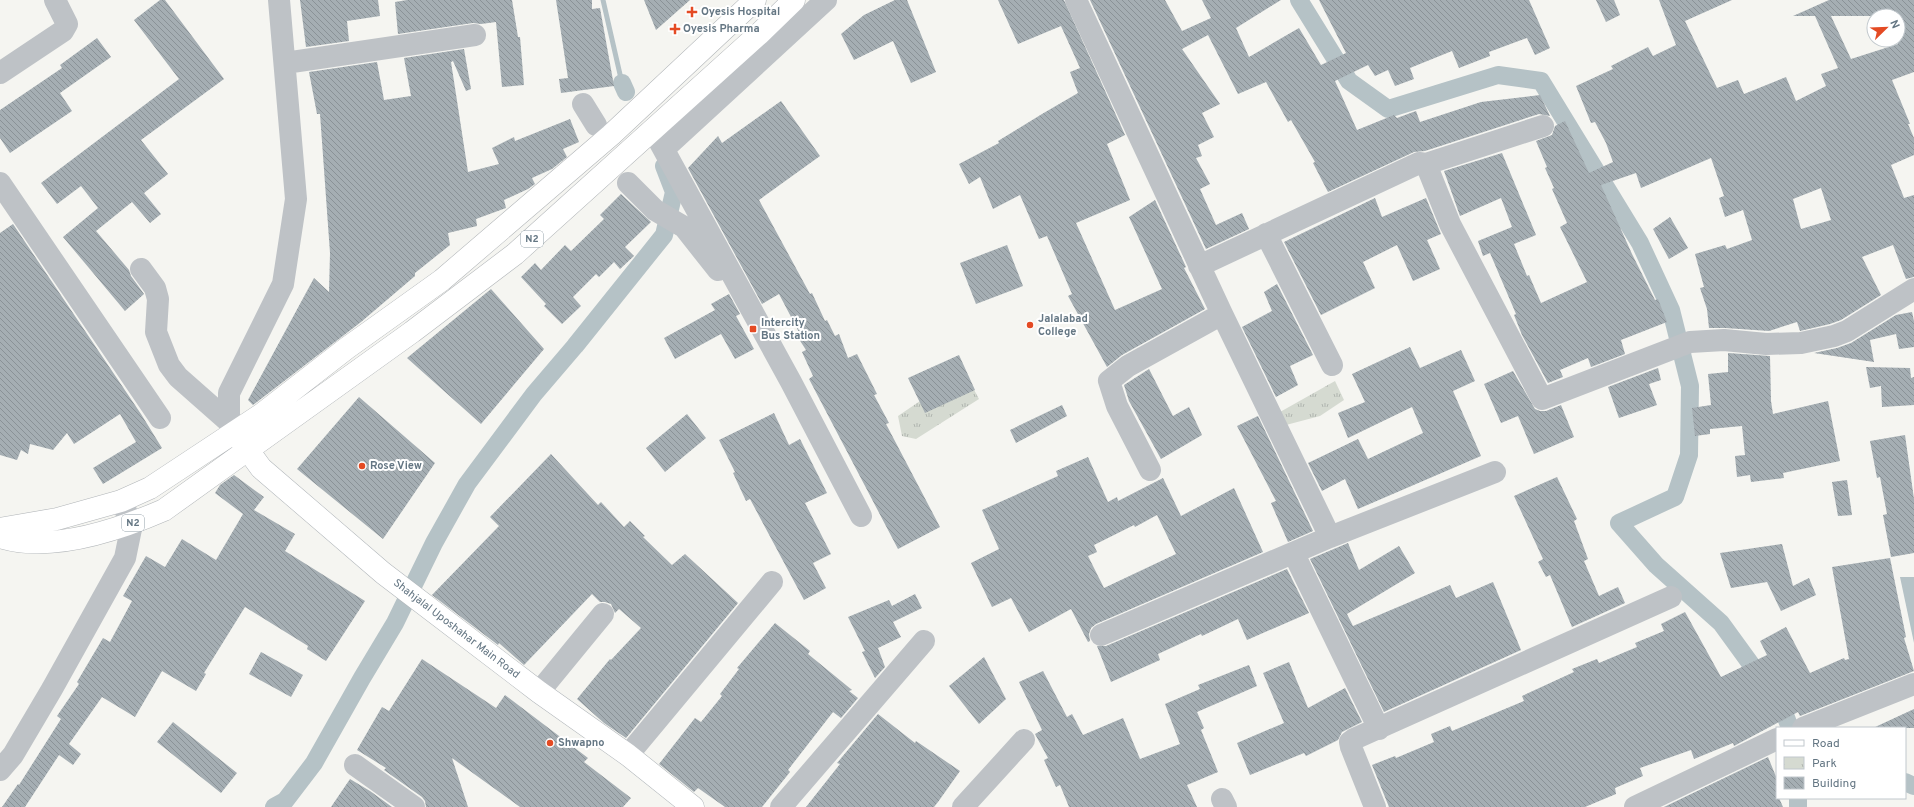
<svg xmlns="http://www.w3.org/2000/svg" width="1914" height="807" font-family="Overpass,sans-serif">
	<defs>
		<pattern id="park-tufts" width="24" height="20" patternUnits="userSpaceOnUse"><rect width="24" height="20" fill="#d5dad1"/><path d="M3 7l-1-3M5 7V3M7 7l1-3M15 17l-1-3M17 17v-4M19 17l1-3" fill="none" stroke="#b0b5af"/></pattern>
		<pattern id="building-back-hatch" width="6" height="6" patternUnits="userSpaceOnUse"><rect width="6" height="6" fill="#a5aeb3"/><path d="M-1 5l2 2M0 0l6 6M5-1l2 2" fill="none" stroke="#8a9297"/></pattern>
	</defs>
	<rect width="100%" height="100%" fill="#f5f5f1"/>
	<path fill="url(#park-tufts)" d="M964,371L979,399L916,439L902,436L898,416Z
		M1335,381L1344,400L1320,416L1286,425L1280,412Z"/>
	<path fill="#b5c2c6" d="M1900,577H1914V643Z"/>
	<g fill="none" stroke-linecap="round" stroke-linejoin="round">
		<path stroke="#b5c2c6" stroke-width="5" d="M603,0L622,83"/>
		<path stroke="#b5c2c6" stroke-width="18" d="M1299,0L1349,81L1388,109L1498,75L1541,81L1640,243L1671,310L1690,386L1689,455L1675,497L1619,523L1656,565L1721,623L1782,707L1790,728
			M622,83L626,92
			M1905,782L1914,786
			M1798,798V807
			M274,807L285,801L314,763L362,678L395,623L434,543L467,484L534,394L575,346L664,235L674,192L664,166"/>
	</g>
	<path fill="url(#building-back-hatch)" fill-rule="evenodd" d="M160,0H165L224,79L141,140L168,174L144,193L161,214L150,223L132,202L96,231L129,270L131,276L144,294L125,311L63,237L98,208L81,186L57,204L41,183L179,79L134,20Z
		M300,0H378L380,16L347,21L349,41L306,47Z
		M407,0H512L518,37H520L524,85L502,87L496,22L481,24L473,23L398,34L395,2Z
		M556,0H592V9L600,8L614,86L561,93L559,79L568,78Z
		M644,0H690L656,30Z
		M895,0H907L936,72L911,83L893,41L854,60L841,34L864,15Z
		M998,0H1064L1125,135L1107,144L1130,200L1076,223L1115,310L1162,289L1129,217L1155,200L1186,267L1184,268L1205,309L1122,355L1107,367L1068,296L1072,294L1047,236L1039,239L1020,195L993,209L980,177L969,184L959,164L999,143L998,141L1042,114L1078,93L1070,72L1080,68L1061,26L1018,44Z
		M1090,0H1165L1182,31L1211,18L1202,0H1281L1236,28L1249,57L1299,28L1321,65L1346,53L1319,0H1529L1550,48L1535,55L1527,38L1489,52L1490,56L1459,68L1452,51L1410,68L1414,79L1395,86L1388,70L1375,76L1368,65L1335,81L1357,130L1394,115L1397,118L1416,111L1420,122L1481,102L1540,95L1550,116L1539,114L1425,151L1414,152L1328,192L1313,163L1315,162L1291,120L1288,122L1266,82L1238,94L1208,35L1182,49L1220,104L1202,113L1214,137L1198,145L1202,156L1196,158L1210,184L1200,189L1216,225L1242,213L1249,229L1206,249Z
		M1596,0H1614L1620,15L1606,22Z
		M1659,0H1732L1685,21L1717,88L1738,80L1744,94L1786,77L1796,101L1826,86L1821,74L1838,68L1815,16H1793L1829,0H1914V72L1892,80L1910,124H1908L1914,138V155L1891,165L1904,198L1914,195V277L1906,279L1893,245L1862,257L1881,295L1841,320L1830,324L1800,331L1797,322L1769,331L1725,328H1709L1707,309L1700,288L1704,287L1695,254L1725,245L1727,249L1752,240L1743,210L1725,217L1719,198L1724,196L1711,158L1641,188L1636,173L1601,185L1632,254L1655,300L1658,299L1667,322L1621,340L1625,354L1591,367L1588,358L1560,370L1563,377L1548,383L1522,335L1514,315L1516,314L1490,253L1483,256L1478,241L1512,227L1501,198L1460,216L1444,171L1502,153L1536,235L1514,244L1527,276L1529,275L1541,303L1587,282L1560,227L1567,223L1552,189L1554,188L1545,168L1547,167L1536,141L1552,135L1555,126L1565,121L1589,173L1613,162L1606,143L1595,122L1591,123L1576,86L1613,69L1611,66L1648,47L1653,56L1676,45ZM1831,16H1898V44L1851,59ZM1821,188L1831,220L1801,229L1793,199Z
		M97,38L111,57L60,93L72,111L10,153L0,138V110L62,68L60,65Z
		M464,49L471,89L466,91L453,61L451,62L468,172L499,164L492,148L514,137L515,141L570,119L579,142L563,149L567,157L552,169L532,178L535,184L528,189L504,200L506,208L476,219L477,226L448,233L450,245L415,273V276L361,322L253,405L248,400L314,278L329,292L330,253L320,114H317L309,72L377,62L384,100L411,96L404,58Z
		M781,101L820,156L759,200L810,294L812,293L825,321L827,320L835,336L839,334L848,358L857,354L877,394L874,395L889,423L886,424L940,527L898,549L809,379L813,376L802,352L806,350L797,336L800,334L779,294L762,304L688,168L718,136L722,143Z
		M621,194L651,222L625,247L634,256L620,269L614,262L599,277L596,274L573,297L581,306L562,324L544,306L546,304L521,277L535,263L541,270L565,245L571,251L604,219L600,215Z
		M1375,198L1382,217L1426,198L1441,234L1427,240L1440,269L1413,281L1397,245L1363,262L1375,288L1321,315L1284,242Z
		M1670,217L1688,248L1669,259L1653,229Z
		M13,224L141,414L162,448L103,484L93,468L136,442L120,414L74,444L67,433L53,450L30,444L28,454L21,450L17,460L0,455V233Z
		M1007,245L1023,286L976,304L960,263Z
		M1277,284L1313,355L1290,366L1298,385L1276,397L1242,327L1272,311L1264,292Z
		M491,289L544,349L481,424L407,358Z
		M729,294L740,314L736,316L754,349L735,359L721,334L675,359L664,338L715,310L711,304Z
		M1912,312L1914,321V347L1899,349L1896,334L1870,340L1874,362L1814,353L1837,348L1851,343L1896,315Z
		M1410,347L1420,368L1461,350L1475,381L1453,391L1481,456L1358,509L1345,479L1322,491L1308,463L1358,439L1368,459L1423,433L1412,407L1348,438L1338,413L1365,402L1352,374Z
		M1728,353L1770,356L1771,401L1773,414L1828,401L1840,461L1783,473L1784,478L1751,482L1750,475L1737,477L1735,456L1745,455L1742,426L1710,429V434L1695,436L1692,408L1711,405L1708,374L1728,372Z
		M959,355L975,390L925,413L908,378Z
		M1866,367L1910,368L1911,378L1914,377V405L1882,407L1881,386L1870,388Z
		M1658,368L1661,380L1649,384L1657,405L1619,418L1608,387Z
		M1149,369L1173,416L1189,407L1202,435L1161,459L1129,401L1124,385Z
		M1513,371L1535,409L1540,411H1546L1561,405L1574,437L1534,454L1518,416L1501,423L1484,384Z
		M359,397L435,463L383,539L297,469Z
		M1062,405L1067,416L1016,443L1010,430Z
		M774,413L789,445L800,439L827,493L805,503L831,554L813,563L826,588L804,600L750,499L746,501L733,473L735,472L719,440Z
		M687,414L706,438L665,472L646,448Z
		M1258,416L1313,531L1288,542L1271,503L1276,501L1237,426Z
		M1905,435L1914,499V553L1891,557L1883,515L1887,514L1880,477L1877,478L1870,441Z
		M551,454L598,505L601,502L624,527L630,521L645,536L643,537L672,565L685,554L738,603L626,738L604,723L577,699L610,659L611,660L641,628L619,609L615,613L611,604L605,602H600L592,594L524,665L499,643L498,645L432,595L499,526L490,517Z
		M1088,457L1108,502L1117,497L1118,501L1163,478L1181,516L1234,488L1263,552L1096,624L1091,628L1089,634L1090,641L1088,642L1071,609L1029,632L1011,598L992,607L971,563L999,549L982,510L1058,476L1056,471ZM1157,515L1176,554L1104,588L1088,556L1097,552L1094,545L1134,525L1135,527Z
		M234,475L264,497L254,510L295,534L285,551L365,601L326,661L307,649L308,646L245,607L204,673L206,674L196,691L162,671L135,717L102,697L69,744L81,754L73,765L59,755L25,807H2L18,784L19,785L61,719L57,716L79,684L77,682L103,638L110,642L132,601L123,596L146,556L165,567L182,539L216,560L243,514L215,493L220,485Z
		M1557,477L1577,519L1574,521L1588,559L1584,561L1599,596L1618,587L1625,603L1572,627L1550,575L1546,577L1538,562L1543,559L1514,496Z
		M1847,480L1852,515L1838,516L1832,482Z
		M1348,543L1359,570L1399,546L1415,573L1347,614L1353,626L1450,585L1456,598L1493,582L1521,650L1384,712L1310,559Z
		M1782,544L1793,586L1809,578L1816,595L1781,611L1767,582L1731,588L1720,553Z
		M1890,558L1906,637L1904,638L1914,671L1800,716L1798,712L1734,746L1733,743L1694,759L1691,750L1640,768L1643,776L1615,788L1616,794L1585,807H1389L1372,765L1395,756L1396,758L1434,742L1431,734L1450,726L1452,731L1524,701L1522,696L1574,672L1572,669L1597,659L1599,663L1637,647L1635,643L1664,631L1661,624L1685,612L1721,677L1767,655L1760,641L1786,627L1810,673L1844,658L1845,660L1849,659L1832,567Z
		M1287,569L1309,613L1247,640L1238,619L1202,636L1201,634L1158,654L1160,660L1111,682L1097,646H1106Z
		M915,594L922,608L893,622L901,637L878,648L885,667L875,678L862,652L865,651L848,617L889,600L892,606Z
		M775,623L810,651L808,654L852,690L849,691L858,698L841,718L833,712L788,770L790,772L762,807H725L698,788L694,792L659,764L695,718L701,722L722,696L720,694L739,669L737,668Z
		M261,652L303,675L291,697L249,674Z
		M984,657L1006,699L979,724L949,686Z
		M422,659L496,708L505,695L588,758L584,762L631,798L623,807H520L452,758L468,807H426L425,801L422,797L384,770L386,768L357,750L382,707L389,711Z
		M1289,662L1308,708L1345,688L1362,722L1342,732L1338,740L1306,756L1304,753L1250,775L1237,743L1284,723L1263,673Z
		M1249,665L1257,686L1197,712L1204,728L1201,730L1218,772L1187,785L1197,807H1069L1060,785L1056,787L1044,760L1048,758L1035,734L1042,730L1019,682L1043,671L1067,717L1072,714L1083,735L1123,718L1140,759L1180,744L1165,704L1200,689L1198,685Z
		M1914,709V728H1873Z
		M878,714L915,743L916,741L960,771L938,802L934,807H806L840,764L837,763Z
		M173,722L237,773L221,793L157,742Z
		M1768,757L1777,779V798H1779L1783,807H1664Z
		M350,779L370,791L392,807H331Z"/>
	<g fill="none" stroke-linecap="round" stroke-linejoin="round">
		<g stroke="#b1b6ba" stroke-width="23">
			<g id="major">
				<path id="s1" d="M237,435L261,468L383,573L539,692L628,755L693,807"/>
			</g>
		</g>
		<g stroke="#b1b5b8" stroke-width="23">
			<path id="highway" d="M0,529L57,519L121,501L150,488L262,414L347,348L442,280L611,135L755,0
				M0,537C50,553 118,530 164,510L412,332L515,254L759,34L794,0"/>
		</g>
		<path stroke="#bec2c6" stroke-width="22" d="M1076,0L1222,314L1330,537
			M285,63L475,35
			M0,73L63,31L67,24L55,0
			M583,104L596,125
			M653,130L791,382L861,516
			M664,149L826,0
			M1426,164L1450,224L1542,399L1690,342L1724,340L1766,344L1801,343L1834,336L1847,331L1914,289
			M0,183L160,418
			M628,183L655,210L684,227L718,270
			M1266,234L1332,365
			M1199,266L1419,163L1426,164L1543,126
			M141,269L155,288L158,299L156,332L169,365L178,377L229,422
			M235,433L229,422V393L283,284L296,199L279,0
			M1150,470L1117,406L1109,381L1128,366L1222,314
			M1294,554L1379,729
			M1101,635L1330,537L1495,472
			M539,692L603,614
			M1803,728L1914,684
			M628,755L772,582
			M355,765L414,807
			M0,770L13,755L52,689L125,558L132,524L121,501
			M1222,799L1226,807
			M781,807L924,641
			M963,807L1024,740
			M1375,807L1351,747L1350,742L1354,739L1671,597
			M1635,807L1777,739"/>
		<use href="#major" stroke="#fff" stroke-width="22"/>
		<use href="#highway" stroke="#fff" stroke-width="22"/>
	</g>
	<g fill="#e44a23" stroke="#fff" stroke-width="1.5">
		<path d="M690 6h4v4h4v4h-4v4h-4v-4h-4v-4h4z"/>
		<path d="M673 23h4v4h4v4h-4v4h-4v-4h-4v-4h4z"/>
		<circle cx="1030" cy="325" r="4"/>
		<rect x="749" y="325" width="8" height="8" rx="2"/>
		<circle cx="362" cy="466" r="4"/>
		<circle cx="550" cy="743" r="4"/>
	</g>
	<g text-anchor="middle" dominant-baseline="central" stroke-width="4" stroke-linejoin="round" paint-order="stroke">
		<g fill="#fff" stroke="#929fa8" stroke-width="1">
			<rect x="521" y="231" width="22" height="16" rx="3"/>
			<rect x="122" y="515" width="22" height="16" rx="3"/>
		</g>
		<g font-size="10" font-weight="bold" fill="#647683">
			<text x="532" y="239">N2</text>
			<text x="133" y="523">N2</text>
		</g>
		<g font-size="11" font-weight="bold" fill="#647683" stroke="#fff" text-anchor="start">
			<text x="701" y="12">Oyesis Hospital</text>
			<text x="683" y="29">Oyesis Pharma</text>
			<text x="1038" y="319">Jalalabad<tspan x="1038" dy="13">College</tspan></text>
			<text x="761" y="323">Intercity<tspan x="761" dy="13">Bus Station</tspan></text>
			<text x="370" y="466">Rose View</text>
			<text x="558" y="743">Shwapno</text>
		</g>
		<g font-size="11" fill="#647683" stroke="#fff">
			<text stroke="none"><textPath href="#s1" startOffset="294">Shahjalal Uposhahar Main Road</textPath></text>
		</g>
	</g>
	<rect x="1776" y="727" width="130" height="72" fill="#ffffff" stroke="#c1c8cd"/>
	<rect x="1784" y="740" width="20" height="6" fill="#ffffff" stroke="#c1c8cd"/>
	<text x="1812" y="747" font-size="12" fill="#647683">Road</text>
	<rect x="1784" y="757" width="20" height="12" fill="url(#park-tufts)" stroke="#c1c8cd"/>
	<text x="1812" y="767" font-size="12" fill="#647683">Park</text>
	<rect x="1784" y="777" width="20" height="12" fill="url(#building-back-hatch)" stroke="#c1c8cd"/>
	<text x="1812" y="787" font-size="12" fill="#647683">Building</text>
	<g transform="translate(1886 28) rotate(67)"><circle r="19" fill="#ffffff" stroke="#c1c8cd"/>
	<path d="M0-3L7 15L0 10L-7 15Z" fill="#e44a23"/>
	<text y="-6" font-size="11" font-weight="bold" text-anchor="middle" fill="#647683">N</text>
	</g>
</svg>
